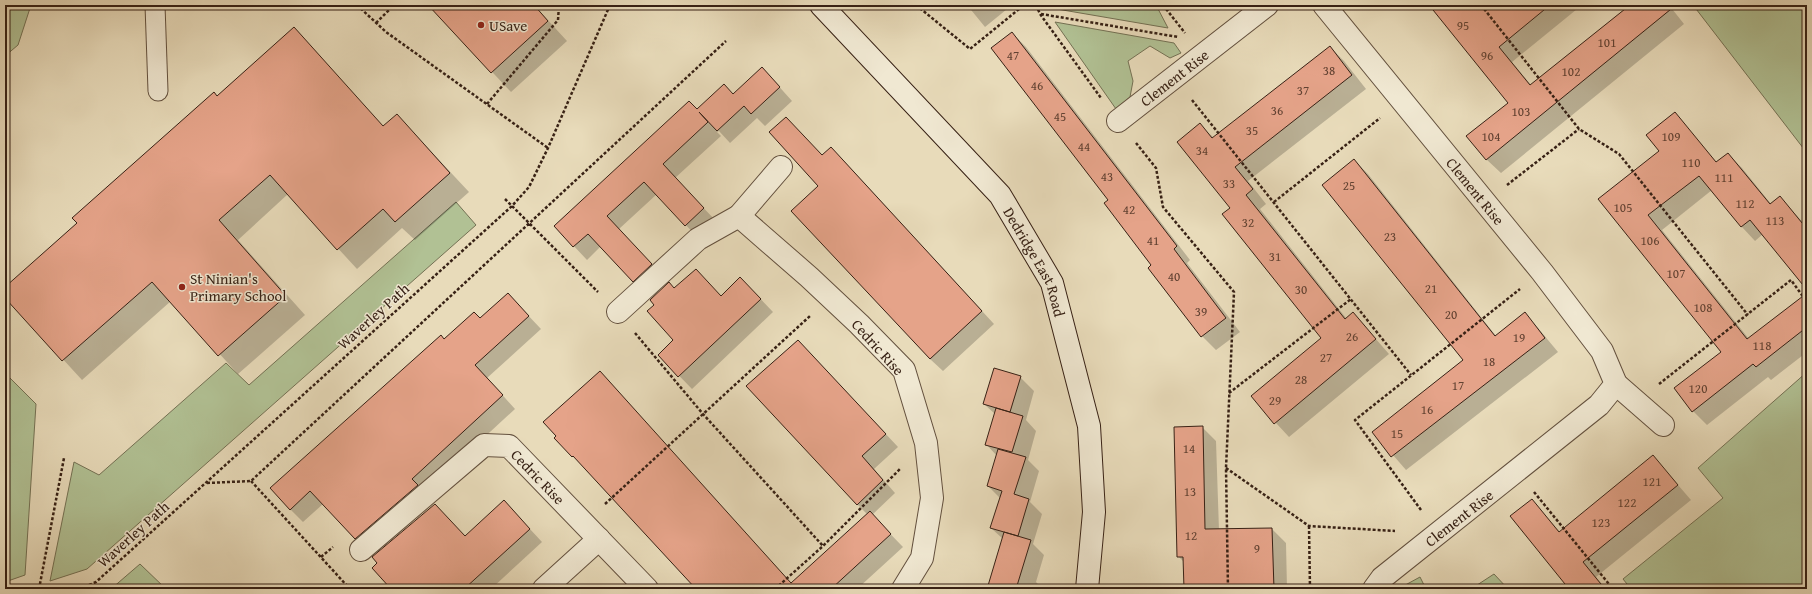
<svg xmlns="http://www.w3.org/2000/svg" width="1812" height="594" font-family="'Gentium Book Plus',serif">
	<rect width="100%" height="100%" fill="#e8dbba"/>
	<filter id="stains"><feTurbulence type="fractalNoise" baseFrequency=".005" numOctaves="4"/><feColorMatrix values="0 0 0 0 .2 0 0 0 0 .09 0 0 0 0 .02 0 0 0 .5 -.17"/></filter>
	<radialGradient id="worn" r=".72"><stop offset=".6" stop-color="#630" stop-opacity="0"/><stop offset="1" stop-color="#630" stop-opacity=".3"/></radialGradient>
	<path fill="#b1c194" stroke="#747154" d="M5,5H31L18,45L5,56Z
		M1049,5H1156L1168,28L1051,8Z
		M1693,5H1803L1807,10V153Z
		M1055,22L1174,43L1181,53L1170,58L1150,46L1128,61L1133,81L1130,97L1116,109Z
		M456,202L476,225L87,569L50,581L74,462L99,475L226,363L249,385Z
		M1807,372V589H1631L1623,579L1723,498L1698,468Z
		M5,373L36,404L25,575L5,582Z
		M140,564L166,589H111Z
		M1494,574L1508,589H1471Z
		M1420,577L1426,589H1398Z"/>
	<path fill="#0003" d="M442,5H534L567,41L511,92L435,11Z
		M967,5H1012L985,27Z
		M1430,5H1582L1512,62L1531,85L1631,5H1669L1684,24L1501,173L1486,159L1509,103Z
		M294,29L384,127L397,115L469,192L415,240L402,228L357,269L288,194L238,240L305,315L238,374L171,301L82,380L5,296V288Z
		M1012,33L1026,47L1190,260L1187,263L1240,332L1216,350L1202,336L1110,200Z
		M1330,47L1344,61L1366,89L1248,181L1266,204L1260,209L1346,318L1353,313L1389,354L1289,437L1252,397L1322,339L1231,208L1200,125L1214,138Z
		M775,82L792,101L765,126L757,118L730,143L719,131L717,132L721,136L675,178L716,221L698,238L657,194L619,229L664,278L646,294L601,246L587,260L555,226L697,110L733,95Z
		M1675,114L1717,163L1728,154L1742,168L1771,204L1780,197L1807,227V288L1763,234L1755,241L1742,227L1712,190L1662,230L1749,339L1807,294V352L1771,380L1768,377L1707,425L1693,411L1722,352L1599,199L1660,152Z
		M822,156L843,160L994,324L943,371L930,359L819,186Z
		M1354,160L1368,174L1496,336L1524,314L1538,328L1558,352L1406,470L1373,432L1464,361Z
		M696,270L721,296L753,291L773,312L692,389L659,355L675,340V289Z
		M508,294L541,329L487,378L515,409L424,493L368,551L323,504L303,522L290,509L445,340L480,319Z
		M811,354L898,447L874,469L895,493L872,515L903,547L857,589H696L600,372L792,584L868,515L857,504Z
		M1020,377L1034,391L1026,420L1036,431L1028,460L1039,471L1030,502L1042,514L1033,544L1044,555L1036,582L1043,589H988L1003,539L991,528L1000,498L988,486L997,456L986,444L995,414L984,404Z
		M1202,427L1216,441L1219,530L1272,529L1286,543L1287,589H1185L1184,562L1178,556Z
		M1653,456L1691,500L1596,577L1606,589H1570L1532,500L1560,532Z
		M504,501L542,542L491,589H393L465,537Z"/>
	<path fill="#e5a389" stroke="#372115" d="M428,5H534L548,21L491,73Z
		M1429,5H1550L1499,47L1530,85L1630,5H1676L1486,160L1466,136L1508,103Z
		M294,27L383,126L397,114L450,173L395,222L383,209L337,250L270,175L219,220L286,296L218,356L152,282L62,361L5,298V287L77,223L72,218L214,92L217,96Z
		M1012,32L1177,246L1174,249L1226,318L1201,337L1148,268L1151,265L1104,203L1108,200L991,48Z
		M1330,46L1352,75L1235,167L1253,189L1246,195L1345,319L1353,312L1376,339L1274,424L1251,396L1321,338L1222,214L1230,208L1177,142L1200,123L1212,138Z
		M762,67L780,87L751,114L744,106L717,131L699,112L708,122L663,164L704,208L685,226L644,182L607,216L652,264L633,282L588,234L573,247L554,226L689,101L697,109L724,84L733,94Z
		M1675,112L1716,162L1728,153L1770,204L1780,196L1807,229V290L1750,220L1741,227L1699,176L1648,215L1747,339L1807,293V327L1756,367L1753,364L1692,412L1674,388L1721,352L1598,199L1659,151L1646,135Z
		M786,117L822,155L831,147L982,311L930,359L791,211L818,186L769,132Z
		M1354,159L1495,336L1525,312L1545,338L1391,457L1372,432L1463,360L1322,185Z
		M696,269L721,296L740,277L761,299L678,377L658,355L673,340L647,311L654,305L650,300L669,282L674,288Z
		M508,293L529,316L475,365L503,395L412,479L418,485L355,539L310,491L290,510L270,488L441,335L444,339L474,312L480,318Z
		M798,340L886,434L862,456L883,480L857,505L746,386Z
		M994,368L1021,376L1010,412L983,404Z
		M600,371L791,583L870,511L891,534L831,589H696L573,456L572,457L554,438L556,436L543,422Z
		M996,408L1023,416L1012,452L985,445Z
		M1203,426L1205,529L1272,528L1274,589H1184L1183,557H1177L1174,427Z
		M998,449L1026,457L1014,494L1029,499L1018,536L990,528L1002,491L987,486Z
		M1653,455L1678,485L1583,562L1605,589H1569L1510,516L1532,499L1559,532Z
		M504,500L530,529L464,589H391L372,568L377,563L372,557L435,504L465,536Z
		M1004,532L1031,540L1016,589H987Z"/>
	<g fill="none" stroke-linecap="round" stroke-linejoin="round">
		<g stroke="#63503e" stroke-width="21">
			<path id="lane" d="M155,5L158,91"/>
		</g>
		<g stroke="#63503e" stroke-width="24">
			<g id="street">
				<path id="s1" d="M1324,5L1542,272L1602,351L1616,384L1599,405L1382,578L1374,589"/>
				<path id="s2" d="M1118,121L1267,5"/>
				<path d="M739,216L781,167"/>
				<path d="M618,312L698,239L739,216L809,277L859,324L904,370L926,443L932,498L922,558L903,589"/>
				<path d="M1616,384L1663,425"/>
				<path id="s3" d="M361,550L484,445L509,446L647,589"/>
				<path d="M544,589L599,539"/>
			</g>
		</g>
		<g stroke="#372115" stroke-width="24">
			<g id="secondary">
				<path id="s4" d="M821,5L1000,195L1052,283L1089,426L1094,512L1087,589"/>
			</g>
		</g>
		<path stroke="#372115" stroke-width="2.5" stroke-dasharray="3 2" stroke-linecap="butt" d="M357,5L386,32L548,148
			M916,5L970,49L1024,5
			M1036,5L1040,14L1101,98
			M1163,5L1185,33
			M1481,5L1579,129L1619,154L1748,315
			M1041,14L1178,37
			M376,23L394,5
			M1192,100L1411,375
			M487,104L558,20L559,5
			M1136,143L1156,168L1163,207L1234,292L1226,468L1228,589
			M1507,185L1579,129
			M505,199L598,292
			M1274,202L1380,118
			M635,333L703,414L823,546
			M1659,384L1791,280L1807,302
			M1229,393L1351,299
			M1226,468L1309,526L1395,531
			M251,481L350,589
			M207,483L251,481L726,41
			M1534,492L1613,589
			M605,504L810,316
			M1421,510L1355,420L1520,289
			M1309,526L1310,589
			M321,557L333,547
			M39,589L64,458
			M80,589L96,582L512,206L529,187L548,148L610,5
			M775,589L823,546L900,469"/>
		<use href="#lane" stroke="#f0e8d2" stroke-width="19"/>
		<use href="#street" stroke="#f0e8d2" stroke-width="22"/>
		<use href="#secondary" stroke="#f0e8d2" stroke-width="22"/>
	</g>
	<g fill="#8f2418" stroke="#f0e8d2" stroke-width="1.5">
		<circle cx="481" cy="25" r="4"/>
		<circle cx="182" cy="287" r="4"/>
	</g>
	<g text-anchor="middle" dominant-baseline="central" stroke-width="3" stroke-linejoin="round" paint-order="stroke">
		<g font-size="13" fill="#624232">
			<text x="1463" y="25">95</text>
			<text x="1607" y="42">101</text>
			<text x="1013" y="55">47</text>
			<text x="1487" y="55">96</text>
			<text x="1329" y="70">38</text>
			<text x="1571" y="71">102</text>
			<text x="1037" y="85">46</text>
			<text x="1303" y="90">37</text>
			<text x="1277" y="110">36</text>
			<text x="1521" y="111">103</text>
			<text x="1060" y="116">45</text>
			<text x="1252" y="130">35</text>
			<text x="1491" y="136">104</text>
			<text x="1671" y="136">109</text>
			<text x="1084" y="146">44</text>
			<text x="1202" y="150">34</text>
			<text x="1691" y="162">110</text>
			<text x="1107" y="176">43</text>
			<text x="1724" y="177">111</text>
			<text x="1229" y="183">33</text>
			<text x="1349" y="185">25</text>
			<text x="1745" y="203">112</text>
			<text x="1623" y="207">105</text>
			<text x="1129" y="209">42</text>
			<text x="1775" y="220">113</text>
			<text x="1248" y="222">32</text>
			<text x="1390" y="236">23</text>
			<text x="1153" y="240">41</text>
			<text x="1650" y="240">106</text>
			<text x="1275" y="256">31</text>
			<text x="1676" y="273">107</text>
			<text x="1174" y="276">40</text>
			<text x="1431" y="288">21</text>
			<text x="1301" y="289">30</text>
			<text x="1703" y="307">108</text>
			<text x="1201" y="311">39</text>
			<text x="1451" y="314">20</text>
			<text x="1352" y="336">26</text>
			<text x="1519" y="337">19</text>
			<text x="1762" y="345">118</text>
			<text x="1326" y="357">27</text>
			<text x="1489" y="361">18</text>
			<text x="1301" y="379">28</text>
			<text x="1458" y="385">17</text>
			<text x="1698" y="388">120</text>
			<text x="1275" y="400">29</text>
			<text x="1427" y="409">16</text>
			<text x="1397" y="433">15</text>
			<text x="1189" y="448">14</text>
			<text x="1652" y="481">121</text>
			<text x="1190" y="491">13</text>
			<text x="1627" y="502">122</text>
			<text x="1601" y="522">123</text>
			<text x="1191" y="535">12</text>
			<text x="1257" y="548">9</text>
		</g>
		<g font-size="15" fill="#372115" stroke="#f0e8d2" text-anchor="start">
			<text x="489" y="25">USave</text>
			<text x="190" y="278">St Ninian's<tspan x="190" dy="17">Primary School</tspan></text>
		</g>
		<g font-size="15" fill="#372115" stroke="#f0e8d2">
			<text stroke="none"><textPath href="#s2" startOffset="71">Clement Rise</textPath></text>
			<text stroke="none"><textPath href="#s1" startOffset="240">Clement Rise</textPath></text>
			<text stroke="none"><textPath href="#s4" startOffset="337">Dedridge East Road</textPath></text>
			<text transform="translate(373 316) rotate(-42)">Waverley Path</text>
			<text transform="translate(878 347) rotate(48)">Cedric Rise</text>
			<text stroke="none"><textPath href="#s3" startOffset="229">Cedric Rise</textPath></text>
			<text transform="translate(1459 518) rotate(-38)">Clement Rise</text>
			<text transform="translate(133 534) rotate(-42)">Waverley Path</text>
		</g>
	</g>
	<rect width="1812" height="594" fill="none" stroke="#e8dbba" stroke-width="20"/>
	<rect x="6" y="6" width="1800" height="582" fill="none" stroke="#372115" stroke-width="2"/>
	<rect x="10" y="10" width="1792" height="574" fill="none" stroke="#372115"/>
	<rect width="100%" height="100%" filter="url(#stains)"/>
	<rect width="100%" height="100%" fill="url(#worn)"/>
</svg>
